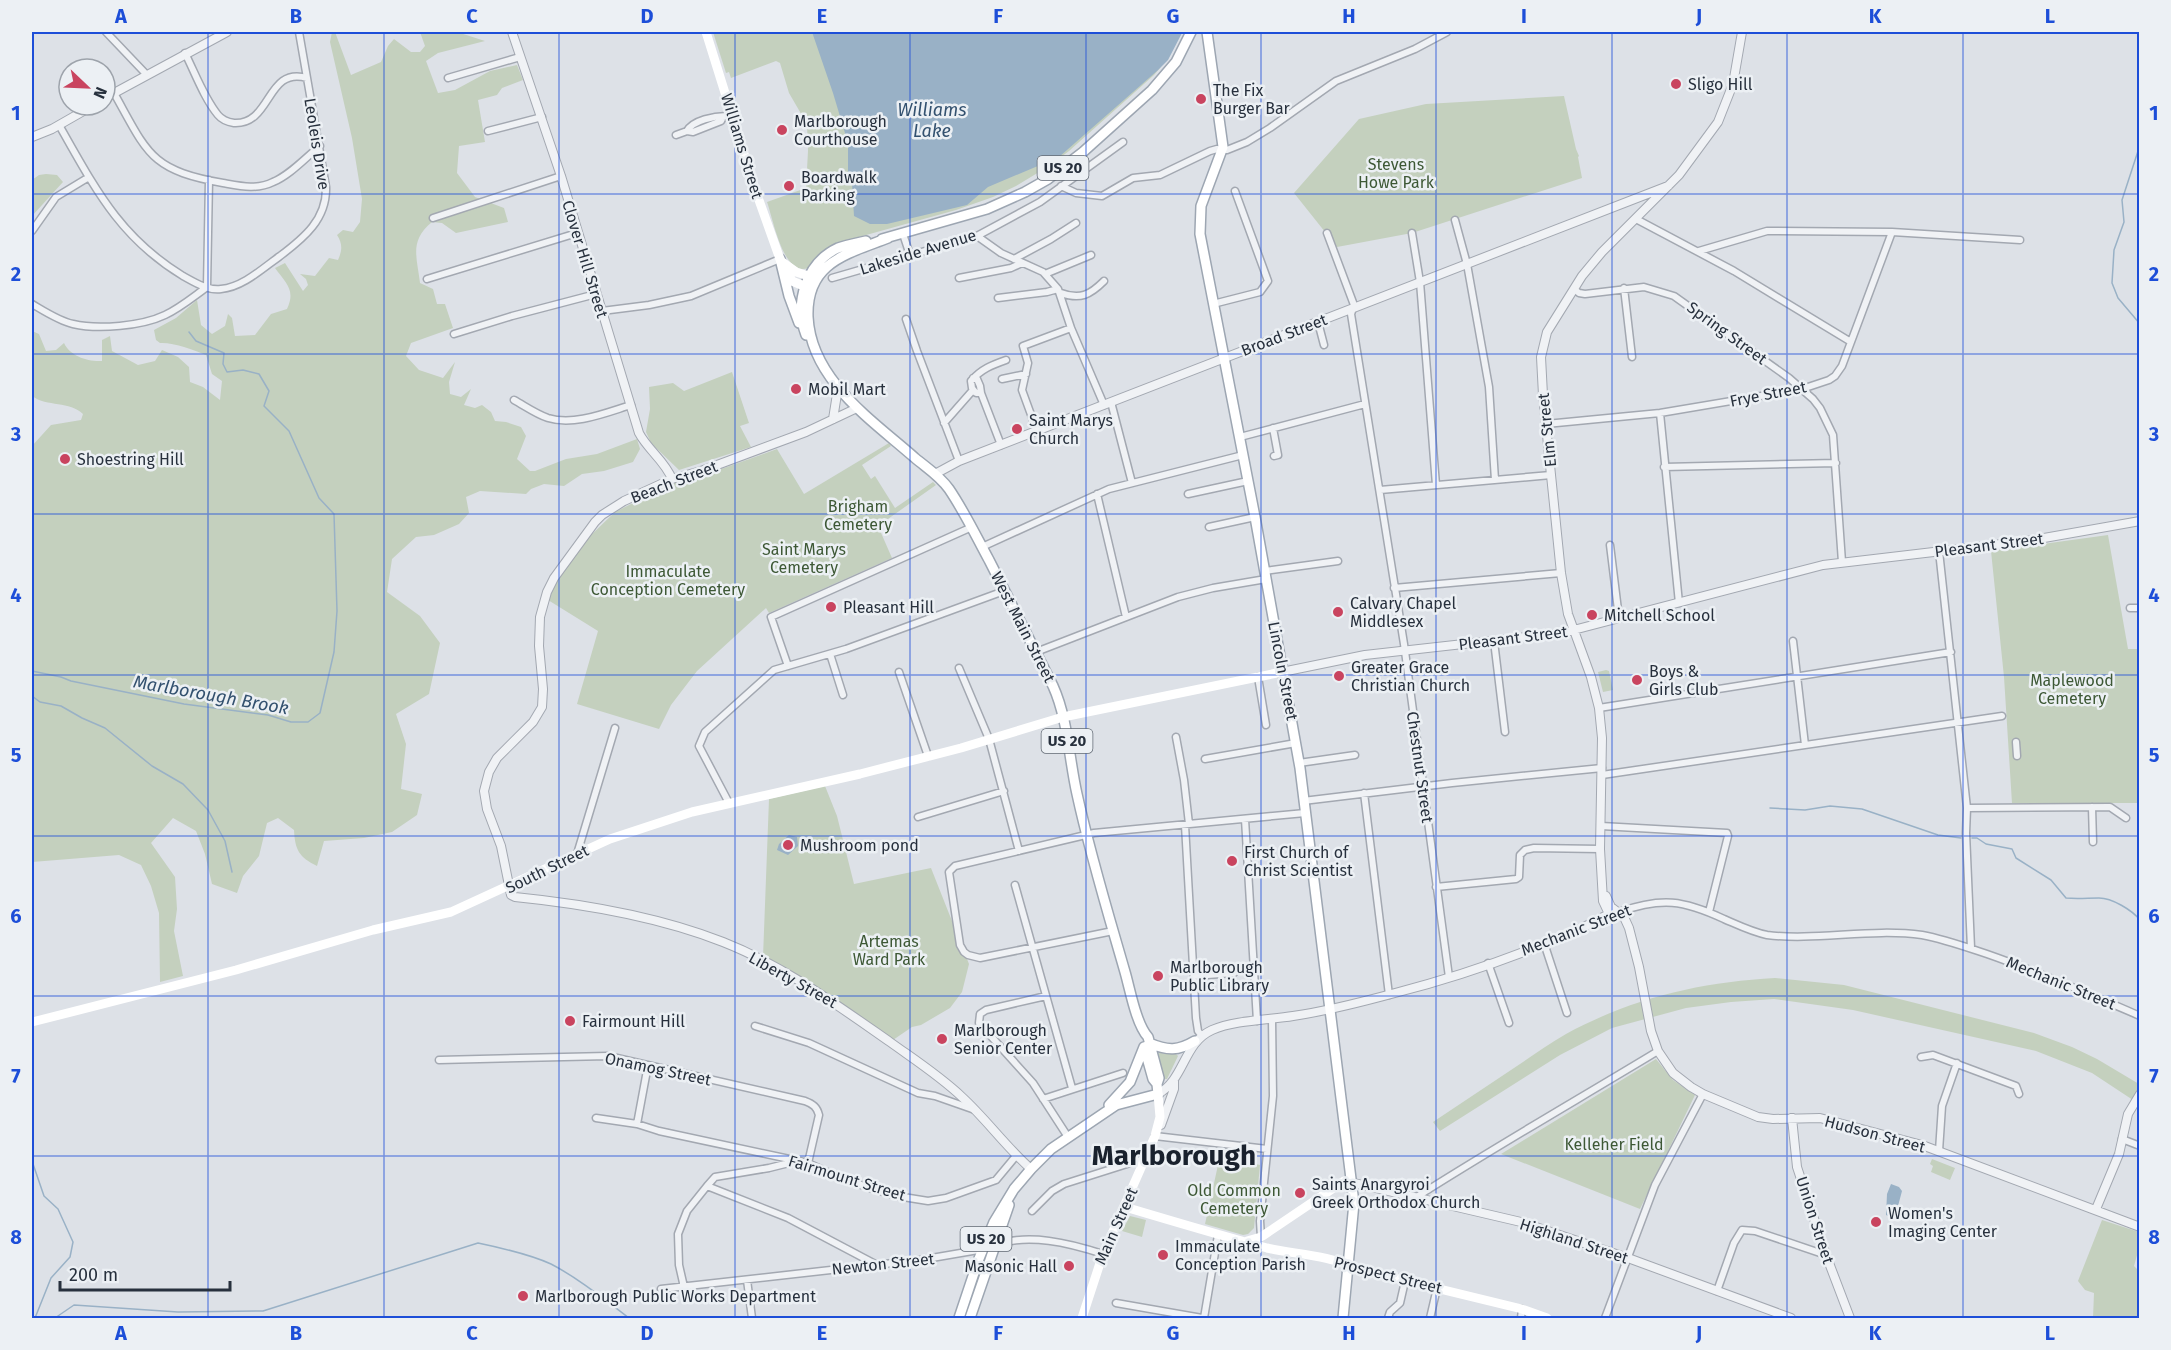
<svg xmlns="http://www.w3.org/2000/svg" width="2171" height="1350" font-family="'Fira Sans',sans-serif">
	<rect width="100%" height="100%" fill="#dde1e7"/>
	<path fill="#c4d0be" d="M332,32H335L351,75L381,62L388,46L394,39L411,52H420L425,46L420,32H457L485,41L438,53L426,61L438,93L455,90L490,71L517,65L523,80L502,88L497,95L478,100L485,142L459,146L457,173L475,197L504,208L508,222L456,233L442,223L432,222C409,241 417,257 420,283L433,289L437,304H445L453,328L411,343L406,356L419,370L443,378L455,362L449,382L450,394L461,397L471,389L464,405L475,408L482,405L491,412L495,421L506,422L521,427L526,436L517,459L530,471H535L566,459L597,454L637,439L640,449L633,462L604,471L582,474L564,486L544,484L531,489L526,494L480,491L466,497L469,513L459,524L434,535L416,537L392,559L387,592L420,616L440,643L429,694L396,714L406,744L401,789L422,794L417,815L392,832L364,838L324,841L317,866C299,857 295,850 294,830L278,818L267,823L259,856L243,876L237,893L212,884L205,854L196,831L173,818L151,843L175,877L177,909L174,931L183,976L160,982L159,913L151,886L141,865L119,855L32,862V446L51,425L81,420L83,414C70,401 47,407 32,396V331L39,334L46,351L56,350L64,343C70,356 88,362 102,361V340L110,336L112,351L138,365L155,361L162,350L178,357L189,367L190,382L203,387L220,400L222,381L212,374L206,355C195,350 172,342 160,343L156,340L154,330L176,318L197,300L201,325L212,334L225,326L228,314L232,318L235,336L255,335L271,314L287,309C296,290 286,283 275,268L285,263L303,291L308,285L306,279L300,274L315,276L329,258L338,260C342,251 343,244 337,235L343,230L353,232L360,222L362,199L352,138L330,42Z
		M713,32H1180L1160,68L1154,75L1069,151L1049,166L1016,186L993,197L956,210L841,242C834,246 827,249 821,255C817,259 813,265 808,268C783,277 773,218 767,202L806,188L808,151L807,124L789,93L780,63L776,61L731,78L729,72L726,73Z
		M1564,96L1576,149L1579,156L1578,157L1582,178L1412,233L1337,247L1294,193L1359,119L1426,104Z
		M46,174L57,175L63,182L32,216V180L39,175Z
		M732,372L749,423L740,426L751,447L679,470L651,443L646,432L650,409L649,387L673,383L684,391Z
		M889,443L891,446L862,465L871,479L875,476L895,508L933,482L936,485L878,526L892,558L769,613L766,608L697,671L671,705L659,729L577,704L598,631L548,600L555,583L589,537L615,512L675,482L724,468L777,449L804,494Z
		M2108,535L2128,649H2139V803H2012L2004,677L1991,551Z
		M1606,670L1609,671L1613,690L1603,692L1598,672Z
		M825,786L837,816L854,884L931,868L969,964L962,992L950,1008L921,1025L912,1027L893,1040C852,1008 808,983 763,957L769,799Z
		M1775,978L1844,985L2034,1033L2072,1047L2097,1059L2139,1084V1104L2092,1073L2036,1051L1853,1010L1774,999L1731,1002L1686,1008L1612,1028L1560,1055L1440,1131L1433,1122C1462,1103 1491,1083 1520,1064C1535,1054 1550,1043 1566,1034C1632,998 1701,982 1775,978Z
		M1158,1053L1176,1054L1178,1056L1167,1079H1164Z
		M1656,1059L1673,1080L1695,1095L1640,1209L1501,1154Z
		M1220,1156L1260,1165L1254,1228L1248,1234L1243,1235L1205,1224Z
		M1932,1159L1955,1168L1950,1180L1931,1172L1933,1166L1930,1164Z
		M1130,1216L1146,1220L1142,1237L1122,1231Z
		M2102,1220L2139,1232V1248L2134,1266L2139,1271V1297L2137,1304L2139,1306L2137,1318H2093L2094,1293L2085,1290L2078,1281Z"/>
	<path fill="#99b1c6" d="M812,32H1182V33L1168,60L1157,71L1059,157L988,187L967,205L887,224H870L854,216L852,183L848,172V143L833,93Z
		M789,835L797,837L798,846L788,855L777,850L779,844Z
		M1891,1184L1899,1187L1902,1191L1898,1206L1892,1210V1218L1886,1215L1887,1194Z"/>
	<g fill="none" stroke-linecap="round" stroke-linejoin="round">
		<path stroke="#99b1c6" stroke-width="1.5" d="M2140,145L2122,200L2124,222L2114,250L2112,283L2118,298L2140,324
			M32,671L61,677L71,681L184,704L268,715L291,722H308L320,713L334,652L337,611L334,514L319,498L289,431L264,406L269,391L259,374L243,370L227,372L223,364L224,353L196,341L189,332
			M32,696L40,702L61,706L82,718L105,728L152,766L183,784L208,810L225,841L232,872
			M1770,808L1805,810L1830,806L1862,809L1938,835L1961,838
			M1972,838H1977L1986,844L2012,849L2016,858L2051,880L2066,898C2077,899 2088,898 2099,898C2112,898 2132,910 2140,920
			M32,1161L44,1196L58,1209L73,1242L70,1257L51,1278L35,1318
			M55,1318L74,1305L178,1312L263,1311L478,1243C502,1248 529,1254 551,1264C578,1278 604,1299 629,1318"/>
		<g stroke="#a3a8b1" stroke-width="9">
			<path id="minor" d="M106,32L146,74
				M185,53C195,73 204,98 218,115C222,120 228,122 234,123C272,125 266,66 307,78
				M448,78L520,57
				M114,93C148,154 150,170 223,183C240,186 257,190 273,182C290,175 305,158 320,146
				M59,125C95,188 119,237 183,276C194,282 208,291 221,289C243,287 263,268 280,256C304,238 327,219 326,187L299,32
				M488,131L542,117
				M687,131C693,120 715,116 726,116
				M676,135L687,131L693,132L721,121L723,117
				M1061,186L1076,193L1102,196L1133,178L1160,175L1210,151L1217,149L1227,150L1247,142L1270,128L1336,81L1415,49L1447,32
				M433,218L561,176
				M1636,219L1734,271L1851,342
				M1455,220L1467,264L1489,387L1495,480
				M32,231L56,197L89,177
				M1327,233L1354,305L1351,314L1404,644L1449,977
				M1412,233L1420,282L1436,485
				M903,234L910,255
				M977,236L1001,253L1043,272L1058,289L1071,328L1104,405
				M1699,251L1767,231L1892,232L2020,240
				M1014,259L1051,239L1076,223
				M1045,274L1091,255
				M832,278L977,236L1040,202L1123,142
				M959,278L1011,268L1022,263
				M427,279L577,233
				M1624,288L1632,357
				M1574,289L1579,293L1585,294L1644,287L1674,296L1789,378L1813,399L1820,408L1833,435L1842,562
				M1061,293C1080,300 1090,295 1104,281
				M998,298L1047,292L1058,289
				M32,304C44,311 59,321 73,324C98,330 142,326 165,315C180,308 193,297 207,287L209,180
				M1213,304L1260,292L1268,281L1235,191
				M602,311L649,305L691,296L780,259
				M906,319L917,351L959,461
				M1318,322L1324,345
				M454,334L512,316L596,294
				M973,378L977,379L980,386L981,393L1001,445
				M1002,379L1026,374
				M981,393H976L972,388L971,381C981,369 992,365 1006,360
				M514,400C525,406 536,414 548,418C574,426 605,413 631,405
				M1111,402L1132,483
				M1660,413L1679,603
				M944,423L973,390
				M1546,424L1660,413L1802,389L1829,380L1835,376L1842,366L1892,232
				M1273,428L1278,455L1274,456
				M1037,431L1022,390L1028,363L1023,346L1071,328
				M1240,437L1365,404
				M1664,467L1836,463
				M1380,490L1551,475
				M1097,494L1126,617
				M1188,494L1248,481
				M1209,527L1255,517
				M1610,545L1619,618
				M982,547L1109,489L1243,455
				M1939,551L1967,808L1966,833L1971,948
				M1265,571L1338,561
				M1394,588L1561,573
				M2130,608H2140
				M1494,641L1505,732
				M1793,641L1805,745
				M1036,652L1178,597L1213,588L1266,579
				M830,654L843,695
				M788,666L771,617L972,527
				M959,668L989,739L1019,851
				M899,672L928,756
				M1258,677L1266,725
				M1599,708L1951,652
				M1176,737L1184,780L1189,824
				M2016,742L2017,756
				M1205,759L1296,743
				M1299,763L1355,755
				M1602,775L2002,716
				M1364,793L1389,995
				M1303,801L1452,783L1602,768
				M729,803L699,746L705,732L774,670L846,649L1004,591
				M2092,807L2093,842
				M1967,808L2110,807L2126,818
				M918,817L1004,791
				M1245,819L1257,1021
				M1185,825L1196,1018L1198,1031L1202,1036
				M1601,826L1727,833L1728,836L1709,912
				M577,854L615,728
				M1015,885L1072,1088
				M1436,887L1516,879L1519,877L1520,855L1525,850L1534,848L1600,849
				M1619,912C1662,897 1683,900 1724,919C1738,925 1752,932 1767,935C1817,941 1870,928 1922,935C1944,939 1966,947 1987,954C2039,972 2089,994 2140,1016
				M1113,931L980,958L968,955L964,952L960,945L949,872L955,866L1094,833L1305,813
				M1544,943L1567,1013
				M1488,963L1509,1023
				M1194,976L1234,973
				M1046,996L986,1010L980,1014L979,1023L1033,1083L1068,1137
				M755,1026L809,1043L918,1093L935,1096L975,1110
				M1921,1057L1933,1055L2016,1086L2019,1094
				M439,1060L608,1056L805,1101C813,1104 817,1107 819,1115L808,1163
				M1043,1099L1123,1073
				M596,1118L637,1124L659,1131L808,1163L838,1177L873,1189L897,1196L928,1201L946,1198L996,1180L1016,1156
				M637,1124L648,1065
				M1155,1136L1267,1149
				M2122,1139L2140,1146
				M1939,1151L1942,1106L1957,1063
				M707,1186L788,1218L877,1265
				M1415,1198C1495,1147 1577,1100 1658,1051
				M1032,1211L1052,1191L1064,1184L1146,1158
				M1261,1237L1260,1221L1273,1096L1272,1019
				M994,1245C1029,1233 1069,1243 1103,1254
				M747,1280L752,1318
				M684,1287L679,1265L678,1234L687,1211L707,1186L715,1177L769,1168L797,1161
				M661,1289L920,1260L984,1249
				M1717,1291L1734,1243L1742,1230L1755,1231L1826,1255
				M1116,1303L1202,1318
				M1204,1318L1218,1235
				M1388,1318L1390,1312L1400,1303L1405,1281
				M1430,1318L1437,1288
				M1521,1318L1522,1309
				M1605,1318L1655,1185L1703,1094"/>
		</g>
		<g stroke="#a3a8b1" stroke-width="10">
			<path id="tertiary" d="M512,32L561,176L639,433C648,450 665,461 672,479
				M105,98L227,32
				M32,137L52,129L94,105
				M857,408L806,432L701,471L672,479L624,501L602,515L595,522L554,578L547,592L540,617L539,646L543,689L542,707L533,722L497,758L489,772L484,791L487,809L501,846L511,895L515,897C585,904 657,916 723,942C784,966 837,1005 890,1042C915,1060 940,1076 962,1097C987,1120 1006,1147 1031,1169
				M833,419L837,394V385
				M935,474L959,461L1668,186
				M1282,672L1365,655L1562,633L1823,565L2027,541L2140,521
				M1606,896L1611,907L1624,917L1629,928L1639,967L1651,1031L1658,1051L1673,1073L1691,1087L1703,1094L1758,1117L1773,1119L1820,1118L1922,1145L2140,1227
				M1609,914L1603,901L1600,849L1602,738L1599,708L1591,677L1568,614L1561,573L1551,475L1543,395L1541,357L1547,332L1582,276L1602,252L1679,175L1718,122L1733,84L1742,32
				M1158,1094C1185,1079 1183,1043 1212,1030C1235,1020 1269,1020 1293,1016C1327,1011 1362,1002 1395,993C1453,978 1520,955 1575,931C1588,926 1599,918 1612,913
				M1792,1118L1797,1167L1826,1255L1850,1318
				M1161,1125L1174,1089V1081
				M1350,1182L1521,1222L1628,1258L1791,1318
				M2096,1209L2119,1154L2128,1114L2140,1094"/>
		</g>
		<g stroke="#9da6b2" stroke-width="12">
			<path id="primary" d="M1207,32L1223,147L1201,206L1200,234L1255,517L1300,768L1354,1203L1343,1318
				M888,238C847,254 806,262 808,317C811,380 872,420 915,458C927,468 940,476 949,489C964,511 976,536 989,560C1010,602 1032,644 1053,686C1068,719 1069,759 1077,794C1090,854 1108,913 1125,972C1130,989 1136,1024 1148,1037L1159,1078L1157,1084L1158,1094L1116,1105L1051,1149L1031,1169L1014,1189L994,1222L978,1261L959,1318
				M882,239L987,209L1025,192L1048,179L1083,152L1152,90L1176,62L1191,32
				M780,259L789,296L799,323
				M806,335C794,303 806,263 838,248C846,245 857,243 866,241
				M1149,1043C1168,1051 1178,1051 1195,1041
				M1144,1047L1153,1079L1157,1084
				M1109,1105L1130,1082L1144,1047
				M970,1318L1009,1205"/>
		</g>
		<use href="#minor" stroke="#f0f2f5" stroke-width="6"/>
		<use href="#tertiary" stroke="#f0f2f5" stroke-width="8"/>
		<path stroke="#fff" stroke-width="9" d="M706,32L755,189L780,259L792,281L811,289
			M782,262L796,272L815,278
			M32,1022L236,970L373,930L451,912L610,839L692,812L860,774L961,748L1063,717L1282,672
			M1125,1207C1172,1221 1219,1235 1267,1248C1292,1254 1331,1255 1353,1268L1522,1309L1547,1318
			M1247,1241L1261,1237L1344,1181L1350,1182
			M1082,1318L1103,1254L1155,1136L1160,1117L1158,1094"/>
		<use href="#primary" stroke="#fff" stroke-width="9"/>
	</g>
	<path fill="none" stroke="#1d4ed8" stroke-width="1.5" stroke-opacity="0.55" d="M208,32V1318M384,32V1318M559,32V1318M735,32V1318M910,32V1318M1086,32V1318M1261,32V1318M1436,32V1318M1612,32V1318M1787,32V1318M1963,32V1318M32,194H2140M32,354H2140M32,514H2140M32,675H2140M32,836H2140M32,996H2140M32,1156H2140"/>
	<g fill="#c9445f" stroke="#ecf0f4" stroke-width="2">
		<circle cx="1676" cy="84" r="6"/>
		<circle cx="1201" cy="99" r="6"/>
		<circle cx="782" cy="130" r="6"/>
		<circle cx="789" cy="186" r="6"/>
		<circle cx="796" cy="389" r="6"/>
		<circle cx="1017" cy="429" r="6"/>
		<circle cx="65" cy="459" r="6"/>
		<circle cx="831" cy="607" r="6"/>
		<circle cx="1338" cy="612" r="6"/>
		<circle cx="1592" cy="615" r="6"/>
		<circle cx="1339" cy="676" r="6"/>
		<circle cx="1637" cy="680" r="6"/>
		<circle cx="788" cy="845" r="6"/>
		<circle cx="1232" cy="861" r="6"/>
		<circle cx="1158" cy="976" r="6"/>
		<circle cx="570" cy="1021" r="6"/>
		<circle cx="942" cy="1039" r="6"/>
		<circle cx="1300" cy="1193" r="6"/>
		<circle cx="1876" cy="1222" r="6"/>
		<circle cx="1163" cy="1255" r="6"/>
		<circle cx="1069" cy="1266" r="6"/>
		<circle cx="523" cy="1296" r="6"/>
	</g>
	<g text-anchor="middle" dominant-baseline="central" stroke-width="5" stroke-linejoin="round" paint-order="stroke">
		<g fill="#ecf0f4" stroke="#626a74" stroke-width="1.5">
			<rect x="1037.5" y="156" width="51" height="24" rx="4.5"/>
			<rect x="1041.5" y="729" width="51" height="24" rx="4.5"/>
			<rect x="960.5" y="1227" width="51" height="24" rx="4.5"/>
		</g>
		<g font-size="15" font-weight="bold" fill="#27303d">
			<text x="1063" y="168">US 20</text>
			<text x="1067" y="741">US 20</text>
			<text x="986" y="1239">US 20</text>
		</g>
		<g font-size="16" fill="#27303d" stroke="#ecf0f4" text-anchor="start">
			<text x="1688" y="84">Sligo Hill</text>
			<text x="1213" y="90">The Fix<tspan x="1213" dy="18">Burger Bar</tspan></text>
			<text x="794" y="121">Marlborough<tspan x="794" dy="18">Courthouse</tspan></text>
			<text x="801" y="177">Boardwalk<tspan x="801" dy="18">Parking</tspan></text>
			<text x="808" y="389">Mobil Mart</text>
			<text x="1029" y="420">Saint Marys<tspan x="1029" dy="18">Church</tspan></text>
			<text x="77" y="459">Shoestring Hill</text>
			<text x="1350" y="603">Calvary Chapel<tspan x="1350" dy="18">Middlesex</tspan></text>
			<text x="843" y="607">Pleasant Hill</text>
			<text x="1604" y="615">Mitchell School</text>
			<text x="1351" y="667">Greater Grace<tspan x="1351" dy="18">Christian Church</tspan></text>
			<text x="1649" y="671">Boys &amp;<tspan x="1649" dy="18">Girls Club</tspan></text>
			<text x="800" y="845">Mushroom pond</text>
			<text x="1244" y="852">First Church of<tspan x="1244" dy="18">Christ Scientist</tspan></text>
			<text x="1170" y="967">Marlborough<tspan x="1170" dy="18">Public Library</tspan></text>
			<text x="582" y="1021">Fairmount Hill</text>
			<text x="954" y="1030">Marlborough<tspan x="954" dy="18">Senior Center</tspan></text>
			<text x="1312" y="1184">Saints Anargyroi<tspan x="1312" dy="18">Greek Orthodox Church</tspan></text>
			<text x="1888" y="1213">Women's<tspan x="1888" dy="18">Imaging Center</tspan></text>
			<text x="1175" y="1246">Immaculate<tspan x="1175" dy="18">Conception Parish</tspan></text>
			<text x="1057" y="1266" text-anchor="end">Masonic Hall</text>
			<text x="535" y="1296">Marlborough Public Works Department</text>
		</g>
		<g font-size="16" fill="#27303d" stroke="#ecf0f4">
			<text transform="translate(317 144) rotate(81)">Leoleis Drive</text>
			<text transform="translate(742 146) rotate(73)">Williams Street</text>
			<text transform="translate(918 252) rotate(-17)">Lakeside Avenue</text>
			<text transform="translate(585 259) rotate(73)">Clover Hill Street</text>
			<text transform="translate(1727 333) rotate(36)">Spring Street</text>
			<text transform="translate(1284 335) rotate(-21)">Broad Street</text>
			<text transform="translate(1768 394) rotate(-11)">Frye Street</text>
			<text transform="translate(1547 430) rotate(-96)">Elm Street</text>
			<text transform="translate(674 482) rotate(-21)">Beach Street</text>
			<text transform="translate(1989 545) rotate(-7)">Pleasant Street</text>
			<text transform="translate(1023 627) rotate(63)">West Main Street</text>
			<text transform="translate(1513 638) rotate(-7)">Pleasant Street</text>
			<text transform="translate(1283 671) rotate(79)">Lincoln Street</text>
			<text transform="translate(1420 767) rotate(82)">Chestnut Street</text>
			<text transform="translate(547 869) rotate(-26)">South Street</text>
			<text transform="translate(1576 930) rotate(-21)">Mechanic Street</text>
			<text transform="translate(793 980) rotate(29)">Liberty Street</text>
			<text transform="translate(2061 983) rotate(22)">Mechanic Street</text>
			<text transform="translate(658 1069) rotate(12)">Onamog Street</text>
			<text transform="translate(1875 1134) rotate(15)">Hudson Street</text>
			<text transform="translate(847 1178) rotate(17)">Fairmount Street</text>
			<text transform="translate(1815 1220) rotate(72)">Union Street</text>
			<text transform="translate(1116 1226) rotate(-66)">Main Street</text>
			<text transform="translate(1574 1241) rotate(18)">Highland Street</text>
			<text transform="translate(883 1264) rotate(-6)">Newton Street</text>
			<text transform="translate(1388 1275) rotate(14)">Prospect Street</text>
		</g>
		<g font-size="16" fill="#3d5835" stroke="#ecf0f4">
			<text x="1396" y="164">Stevens<tspan x="1396" dy="18">Howe Park</tspan></text>
			<text x="858" y="506">Brigham<tspan x="858" dy="18">Cemetery</tspan></text>
			<text x="804" y="549">Saint Marys<tspan x="804" dy="18">Cemetery</tspan></text>
			<text x="668" y="571">Immaculate<tspan x="668" dy="18">Conception Cemetery</tspan></text>
			<text x="2072" y="680">Maplewood<tspan x="2072" dy="18">Cemetery</tspan></text>
			<text x="889" y="941">Artemas<tspan x="889" dy="18">Ward Park</tspan></text>
			<text x="1614" y="1144">Kelleher Field</text>
			<text x="1234" y="1190">Old Common<tspan x="1234" dy="18">Cemetery</tspan></text>
		</g>
		<g font-size="18" font-style="italic" fill="#33516f" stroke="#ecf0f4">
			<text x="932" y="110">Williams<tspan x="932" dy="21">Lake</tspan></text>
			<text transform="translate(211 695) rotate(10)">Marlborough Brook</text>
		</g>
		<g font-size="28" font-weight="bold" fill="#19212d" stroke="#ecf0f4">
			<text x="1174" y="1155">Marlborough</text>
		</g>
	</g>
	<rect width="2171" height="1350" fill="none" stroke="#ecf0f4" stroke-width="66"/>
	<g transform="translate(87 87) rotate(113)"><circle r="28" fill="#ecf0f4" stroke="#9da3ab" stroke-width="1.5"/>
	<path d="M0-4.5L10 22L0 15L-10 22Z" fill="#c9445f"/>
	<text y="-9" font-size="16" font-weight="bold" text-anchor="middle" fill="#27303d">N</text>
	</g>
	<path d="M60 1281v9h170v-9" fill="none" stroke="#27303d" stroke-width="3"/>
	<text x="69" y="1281" font-size="18" fill="#27303d" stroke="#ecf0f4" stroke-width="4.5" paint-order="stroke">200 m</text>
	<rect x="33" y="33" width="2105" height="1284" fill="none" stroke="#1d4ed8" stroke-width="2"/>
	<g font-size="20" text-anchor="middle" font-weight="bold" fill="#1d4ed8">
		<text x="121" y="23">A</text>
		<text x="296" y="23">B</text>
		<text x="472" y="23">C</text>
		<text x="647" y="23">D</text>
		<text x="822" y="23">E</text>
		<text x="998" y="23">F</text>
		<text x="1173" y="23">G</text>
		<text x="1349" y="23">H</text>
		<text x="1524" y="23">I</text>
		<text x="1699" y="23">J</text>
		<text x="1875" y="23">K</text>
		<text x="2050" y="23">L</text>
		<text x="16" y="120">1</text>
		<text x="2154" y="120">1</text>
		<text x="16" y="281">2</text>
		<text x="2154" y="281">2</text>
		<text x="16" y="441">3</text>
		<text x="2154" y="441">3</text>
		<text x="16" y="602">4</text>
		<text x="2154" y="602">4</text>
		<text x="16" y="762">5</text>
		<text x="2154" y="762">5</text>
		<text x="16" y="923">6</text>
		<text x="2154" y="923">6</text>
		<text x="16" y="1083">7</text>
		<text x="2154" y="1083">7</text>
		<text x="16" y="1244">8</text>
		<text x="2154" y="1244">8</text>
		<text x="121" y="1340">A</text>
		<text x="296" y="1340">B</text>
		<text x="472" y="1340">C</text>
		<text x="647" y="1340">D</text>
		<text x="822" y="1340">E</text>
		<text x="998" y="1340">F</text>
		<text x="1173" y="1340">G</text>
		<text x="1349" y="1340">H</text>
		<text x="1524" y="1340">I</text>
		<text x="1699" y="1340">J</text>
		<text x="1875" y="1340">K</text>
		<text x="2050" y="1340">L</text>
	</g>
</svg>
